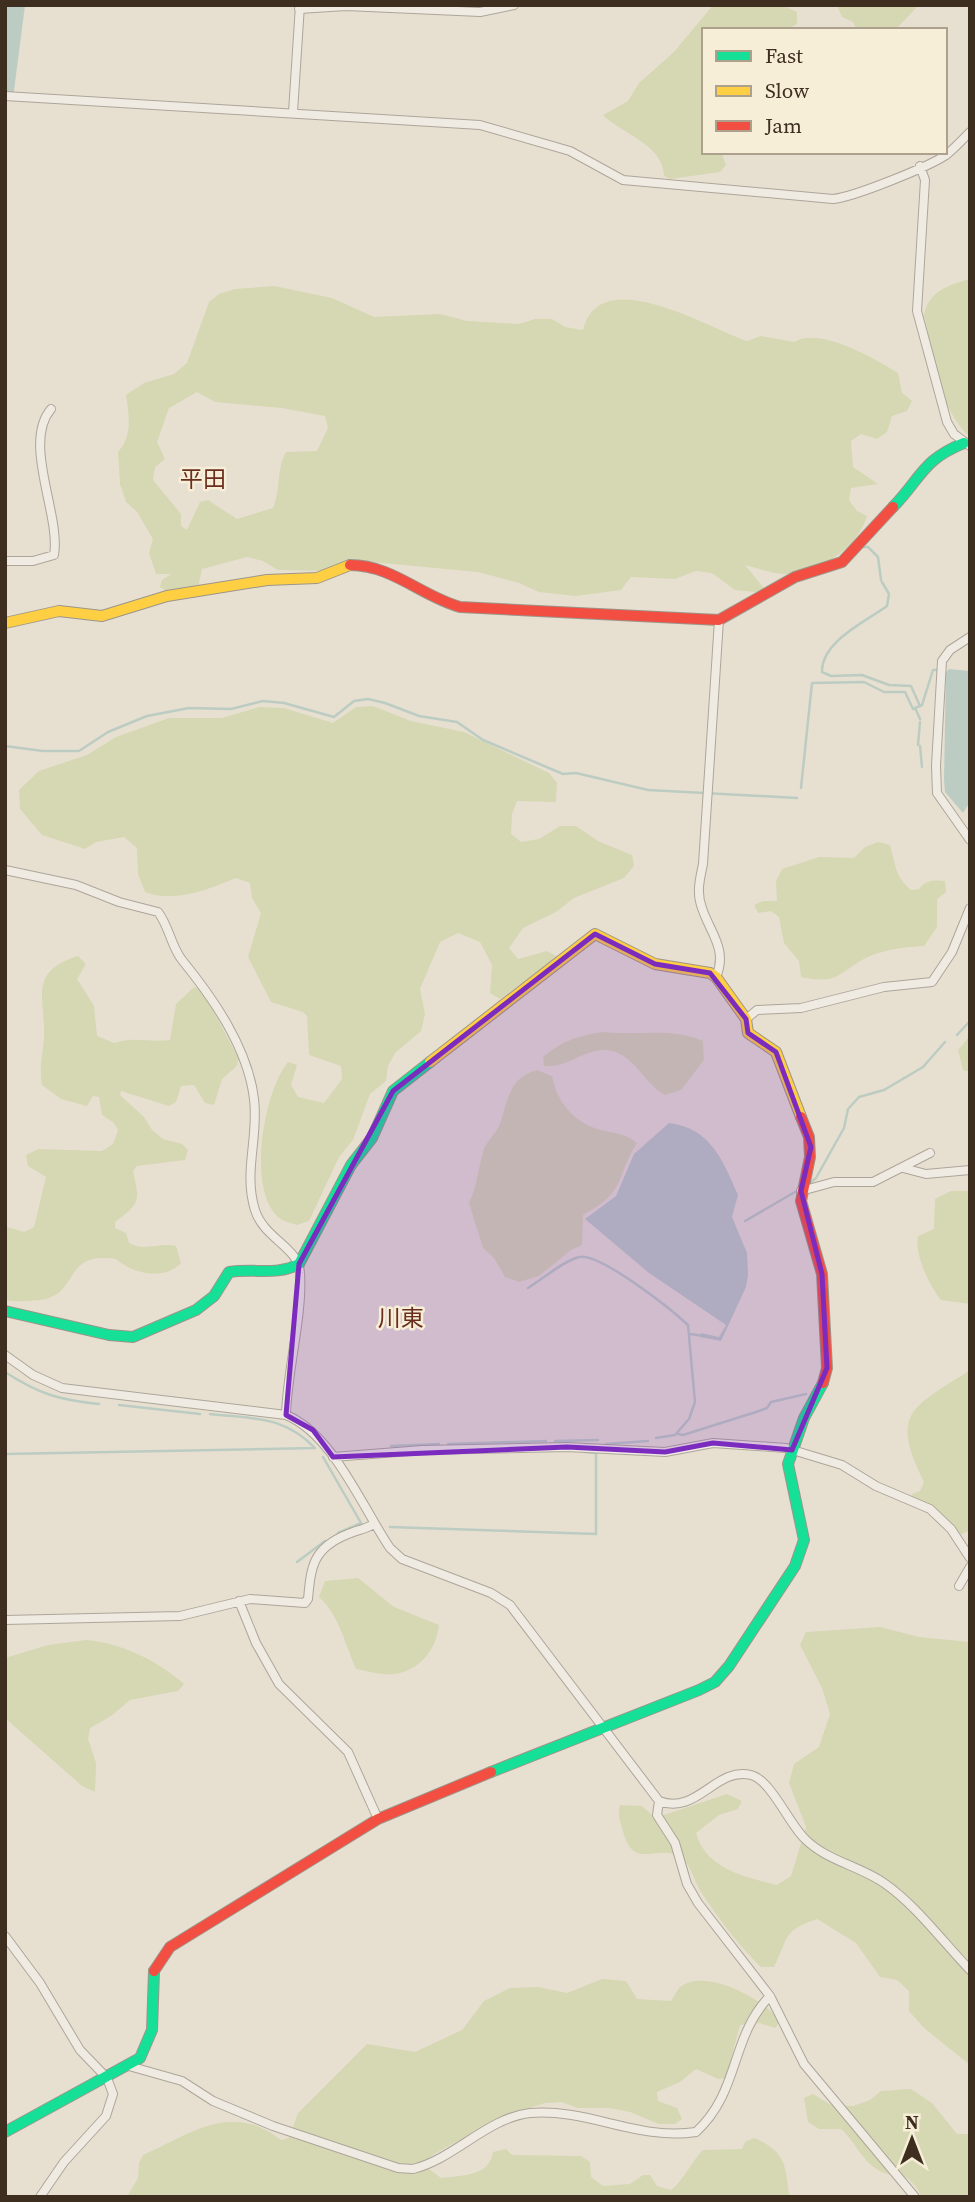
<svg xmlns="http://www.w3.org/2000/svg" width="975" height="2202" font-family="'Source Serif 4','Noto Sans JP',serif">
	<rect width="100%" height="100%" fill="#e7e0d1"/>
	<path fill="#d6d7b3" fill-rule="evenodd" d="M713,5H782L797,12V24L786,30H704V152H721L726,165L720,172L670,179L664,176C663,144 623,135 603,115L628,101L639,83L674,52Z
		M837,5H919L898,27L857,30L853,22L842,17Z
		M970,279V437C938,408 934,356 924,315C929,291 948,285 970,279Z
		M274,286L332,298L374,317L440,314L467,321L519,324L535,319H552L565,327L583,330C600,262 706,327 747,341L761,336L794,342C819,326 874,358 898,373L902,393L912,401L907,411L892,416L887,432L877,439L861,434L851,441L853,467L878,484L851,488L849,500L857,511L867,516C857,548 822,571 788,574C775,575 758,568 745,565L768,593L735,590L712,573L696,571L675,579L631,577L621,590L576,596L539,592L519,583L478,572L361,561L326,571L278,570L263,561L247,557L202,569L198,588L168,592L160,587L162,580L171,574H156L149,553L153,539L137,512L126,502L120,484L118,452C133,435 129,416 126,395L144,383L174,374L187,363L209,302L219,294L235,289ZM197,392L215,402L282,408L325,416L328,428L317,451L286,452C276,470 281,490 273,508L237,519L208,500L200,502L187,530L181,526V514L153,480L155,467L165,459L157,442L169,408Z
		M373,706L411,721L464,732L549,773L557,783L556,802L517,801L512,814L511,834L521,842L539,839L560,826H576L598,841L632,855L634,866L624,878L574,898L556,912L523,928L509,948L518,959L547,951L558,957L500,999L490,993L492,965L480,942L458,933L440,942L420,989L425,1014L421,1031L395,1053L388,1066L386,1081L370,1094L353,1140L339,1157L309,1221L297,1225C291,1223 281,1221 277,1216C247,1186 264,1091 288,1062L297,1065L291,1085L298,1097L324,1103L342,1079L341,1066L309,1055L307,1016L303,1012L271,1002L248,957L261,913L252,898L250,883L236,878C207,890 175,903 145,892L138,874L137,848L124,837L96,842L85,849L42,835L20,809L19,790L39,771L87,755L116,737L169,718H222L259,707L284,708L333,723L356,707Z
		M878,842L890,845C896,865 894,875 911,890L919,889C926,880 933,880 945,881L946,892L937,899V927L924,946C905,947 888,949 870,956C839,970 841,986 801,977L799,961L784,943L779,917L771,911L758,913L754,905L763,901H777L776,881L782,869L819,857L854,858L865,847Z
		M78,956L86,964L77,979L94,1006L97,1036L114,1043C134,1036 150,1043 170,1040L176,1004L194,987L202,990L239,1059L236,1067L222,1079L214,1105L205,1103L194,1085L181,1086L176,1102L169,1106L121,1091L120,1095L144,1117L152,1130L163,1139L182,1144L188,1150L185,1160L137,1166L133,1171C140,1202 140,1203 115,1222V1228L126,1233L129,1243C145,1252 159,1242 176,1246L181,1263C164,1281 133,1274 116,1259C65,1252 79,1287 49,1298C43,1301 34,1300 27,1301C19,1301 13,1302 5,1300V1231L7,1227L24,1232L34,1227L46,1177L28,1166L26,1155L38,1149L102,1151L113,1144L118,1130L114,1123L102,1115L99,1097L93,1096L87,1106L61,1099L42,1085C39,1067 43,1054 44,1036C45,996 28,972 78,956Z
		M604,1032C637,1036 672,1027 703,1041L704,1060L681,1090L665,1095C644,1084 636,1057 612,1051C588,1045 568,1069 544,1066L543,1057C562,1041 579,1035 604,1032Z
		M970,1036V1072L963,1070L958,1050Z
		M537,1070L552,1076C557,1102 574,1123 601,1130C616,1134 625,1133 637,1143C615,1178 627,1192 583,1215L582,1245L571,1250L539,1276L519,1282L505,1277L494,1258L483,1248L469,1203C477,1186 478,1170 483,1152C486,1141 496,1134 500,1124C508,1099 509,1078 537,1070Z
		M951,1191H970V1304L941,1300C930,1287 914,1254 918,1236L934,1229L935,1199Z
		M970,1370V1530L954,1538L936,1519L914,1505L912,1494L920,1491L924,1482C889,1412 912,1408 970,1370Z
		M358,1578L394,1607L439,1625C436,1649 421,1670 395,1674C383,1676 367,1671 356,1669C345,1644 339,1615 319,1597L325,1581Z
		M880,1627L919,1637L970,1642V2065L924,2028L909,2011V1991L897,1980L880,1977L856,1943L817,1919C782,1931 789,1937 774,1967H761C738,1945 719,1919 701,1892C695,1883 691,1866 683,1859C660,1840 634,1874 623,1831C620,1822 617,1814 620,1805L642,1806L652,1815H664L727,1794L742,1801L738,1809L719,1815L696,1833C706,1869 745,1877 777,1885L791,1876L806,1827L789,1783L794,1764L819,1747L830,1714L822,1688L800,1645L806,1632Z
		M86,1640C122,1643 156,1660 184,1684L178,1691L130,1700L111,1716L90,1728L88,1739L96,1763L95,1792L82,1786L5,1718V1658L48,1645Z
		M602,1979L626,1981L637,1999L671,2001C674,1997 677,1990 680,1987C706,1967 763,1999 779,2020L776,2028L759,2023L740,2025L726,2078L718,2079L696,2069L680,2082L657,2092L658,2101L677,2108L682,2119L675,2124H659L630,2112L609,2108H577L562,2102L545,2103L498,2118L431,2156L429,2169L441,2178C462,2175 489,2177 493,2152L506,2149L512,2155L581,2156L590,2162L591,2177L603,2186L630,2184L643,2175H650L657,2186L671,2190C684,2180 691,2162 703,2150L742,2149L745,2142L754,2138C785,2151 785,2163 789,2194L793,2197H127L138,2178L139,2163L143,2155C192,2133 231,2101 281,2140L289,2138L298,2113L367,2044L415,2052L462,2030L484,2001L510,1988L538,1987L567,1993Z
		M911,2089L932,2103L957,2134H970V2197H922C905,2165 899,2182 878,2170C861,2160 855,2141 841,2129H819L808,2122L804,2098L813,2094L831,2105L853,2106L870,2100L881,2091Z"/>
	<path fill="#bcccc2" d="M949,669L970,671V802L963,813L945,792L944,780L946,672Z
		M669,1123C711,1128 723,1161 738,1195L732,1217L747,1253L748,1275L746,1287L721,1341L700,1337L701,1333L719,1337L726,1325L649,1273L585,1219L616,1196L634,1154Z"/>
	<g fill="none" stroke-linecap="round" stroke-linejoin="round">
		<path stroke="#bcccc2" stroke-width="2.5" d="M860,547H868L878,557L881,580
			M882,582L889,594L887,606C865,622 821,642 822,672L831,676L862,675L889,685L911,686L920,706
			M916,710L920,719
			M918,745L920,722
			M5,746L43,751H79L108,732L147,716L189,708L231,709L263,701L284,703L334,717L354,701L368,699L385,703L419,716L457,722L483,740L563,774L576,773L648,790L797,798
			M920,746L922,767
			M801,788L812,683L864,682L884,692H905L913,709L922,705L933,670H936
			M957,1035L970,1021
			M809,1184L816,1178L844,1128L848,1109L859,1097L884,1090L923,1067L945,1042
			M745,1221L795,1192
			M528,1288C543,1279 563,1261 579,1257C599,1252 671,1309 688,1325L695,1402L689,1419L675,1435L656,1438
			M691,1334L703,1336
			M5,1372C39,1394 59,1400 99,1404
			M119,1405L200,1414
			M210,1414C253,1419 283,1415 315,1448
			M678,1434L683,1435L756,1412L767,1408L771,1402L806,1394
			M555,1441L598,1440
			M448,1444L546,1441
			M606,1444L648,1441
			M391,1446L439,1444
			M5,1454L315,1448
			M323,1457L361,1523L338,1533
			M390,1527L596,1534V1453L585,1452
			M297,1562L325,1541"/>
		<path stroke="#bcccc2" stroke-width="18" d="M5,90L16,5"/>
		<g stroke="#ada599" stroke-width="10">
			<path id="street" d="M299,9L346,6L480,12L514,5
				M5,96L480,125L570,151L623,180L833,199C854,197 928,167 946,155C955,148 962,140 970,132
				M293,112L300,5
				M920,166L925,180L917,311L947,422L954,434L970,446
				M5,561H33L54,555C61,515 22,443 51,409
				M970,637L950,650L942,661L936,766L937,793L970,840
				M5,870L76,885L119,902L158,912C169,926 171,946 182,960C213,998 248,1048 254,1099C259,1137 243,1172 255,1210C264,1239 299,1247 300,1273C303,1315 287,1371 286,1415
				M716,977C728,949 710,933 702,908C696,892 700,879 703,864L719,620
				M746,1019L757,1010L801,1008L884,987L932,982L952,952L970,908
				M903,1168L926,1174L970,1170
				M801,1191L834,1182H873L930,1153
				M5,1355L33,1375L62,1388L286,1415C333,1434 362,1507 390,1548L402,1559L491,1593L510,1605L659,1801C697,1816 716,1766 751,1775C771,1780 789,1824 805,1839C827,1861 860,1866 884,1883C916,1905 943,1942 970,1970
				M333,1457L422,1450L567,1447L665,1452L713,1443L786,1448L842,1465L876,1486L930,1509L951,1529L970,1558
				M959,1586L970,1567
				M239,1601L256,1643L279,1684L348,1752L378,1819
				M5,1620L180,1616L250,1599L305,1603L308,1599C311,1566 313,1548 348,1534C357,1530 366,1529 374,1524
				M659,1801L657,1815L675,1843L687,1884L698,1903L770,1996L804,2064L915,2197
				M5,1936L40,1983L80,2050L107,2078L113,2094L106,2116L64,2162L40,2197
				M129,2066L182,2081L213,2101L273,2126L398,2168L413,2169C454,2159 487,2118 530,2113C587,2108 639,2141 696,2132C740,2092 730,2037 770,1996"/>
		</g>
		<g stroke="#9c958a" stroke-width="12">
			<path id="fast" d="M893,507C922,477 922,460 964,443
				M5,1311L109,1335L133,1337L196,1310L214,1296L229,1272C254,1268 277,1276 299,1264L351,1165L372,1138L393,1091L430,1062
				M491,1772L699,1690L715,1682L729,1666L795,1566L804,1540L788,1464L804,1418L823,1383
				M5,2132L140,2058L152,2030L154,1971"/>
		</g>
		<g stroke="#9c958a" stroke-width="12">
			<path id="slow" d="M5,623L59,611L102,616L167,596L267,580L317,578L350,565
				M430,1062L595,934L655,964L710,973L716,977L746,1019L748,1033L776,1052L801,1117"/>
		</g>
		<g stroke="#9c958a" stroke-width="12">
			<path id="jam" d="M350,565C392,565 421,596 460,607L719,620L795,577L842,562L893,507
				M801,1117L809,1137L810,1157L801,1201L822,1274L827,1368L823,1383
				M154,1971L170,1947L378,1819L491,1772"/>
		</g>
		<use href="#street" stroke="#efebe3" stroke-width="8"/>
		<use href="#fast" stroke="#16e098" stroke-width="10"/>
		<use href="#slow" stroke="#ffcf43" stroke-width="10"/>
		<use href="#jam" stroke="#f24e42" stroke-width="10"/>
	</g>
	<path fill="#7b2cbf" fill-opacity="0.2" stroke="#7b2cbf" stroke-width="5" stroke-linejoin="round" d="M595,934L655,964L710,973L746,1019L748,1033L776,1052L811,1147L801,1191L822,1274L827,1368L792,1450L713,1443L665,1452L567,1447L333,1457L313,1430L286,1415L299,1264L393,1091Z"/>
	<g text-anchor="middle" dominant-baseline="central" stroke-width="5" stroke-linejoin="round" paint-order="stroke">
		<g font-size="23" fill="#6b2e1e" stroke="#f7eed8">
			<text x="203" y="479">平田</text>
			<text x="401" y="1318">川東</text>
		</g>
	</g>
	<rect width="975" height="2202" fill="none" stroke="#3d2e20" stroke-width="14"/>
	<rect x="702" y="28" width="245" height="126" fill="#f7eed8" stroke="#ada18e" stroke-width="2"/>
	<rect x="716" y="51" width="35" height="10" fill="#16e098" stroke="#ada18e" stroke-width="2"/>
	<text x="765" y="63" font-size="21" fill="#3d2e20">Fast</text>
	<rect x="716" y="86" width="35" height="10" fill="#ffcf43" stroke="#ada18e" stroke-width="2"/>
	<text x="765" y="98" font-size="21" fill="#3d2e20">Slow</text>
	<rect x="716" y="121" width="35" height="10" fill="#f24e42" stroke="#ada18e" stroke-width="2"/>
	<text x="765" y="133" font-size="21" fill="#3d2e20">Jam</text>
	<g transform="translate(912 2139)" stroke="#f7eed8" stroke-width="5" paint-order="stroke">
	<path d="M0-5L12 26L0 18L-12 26Z" fill="#3d2e20"/>
	<text y="-10" font-size="19" font-weight="bold" text-anchor="middle" fill="#3d2e20">N</text>
	</g>
</svg>
